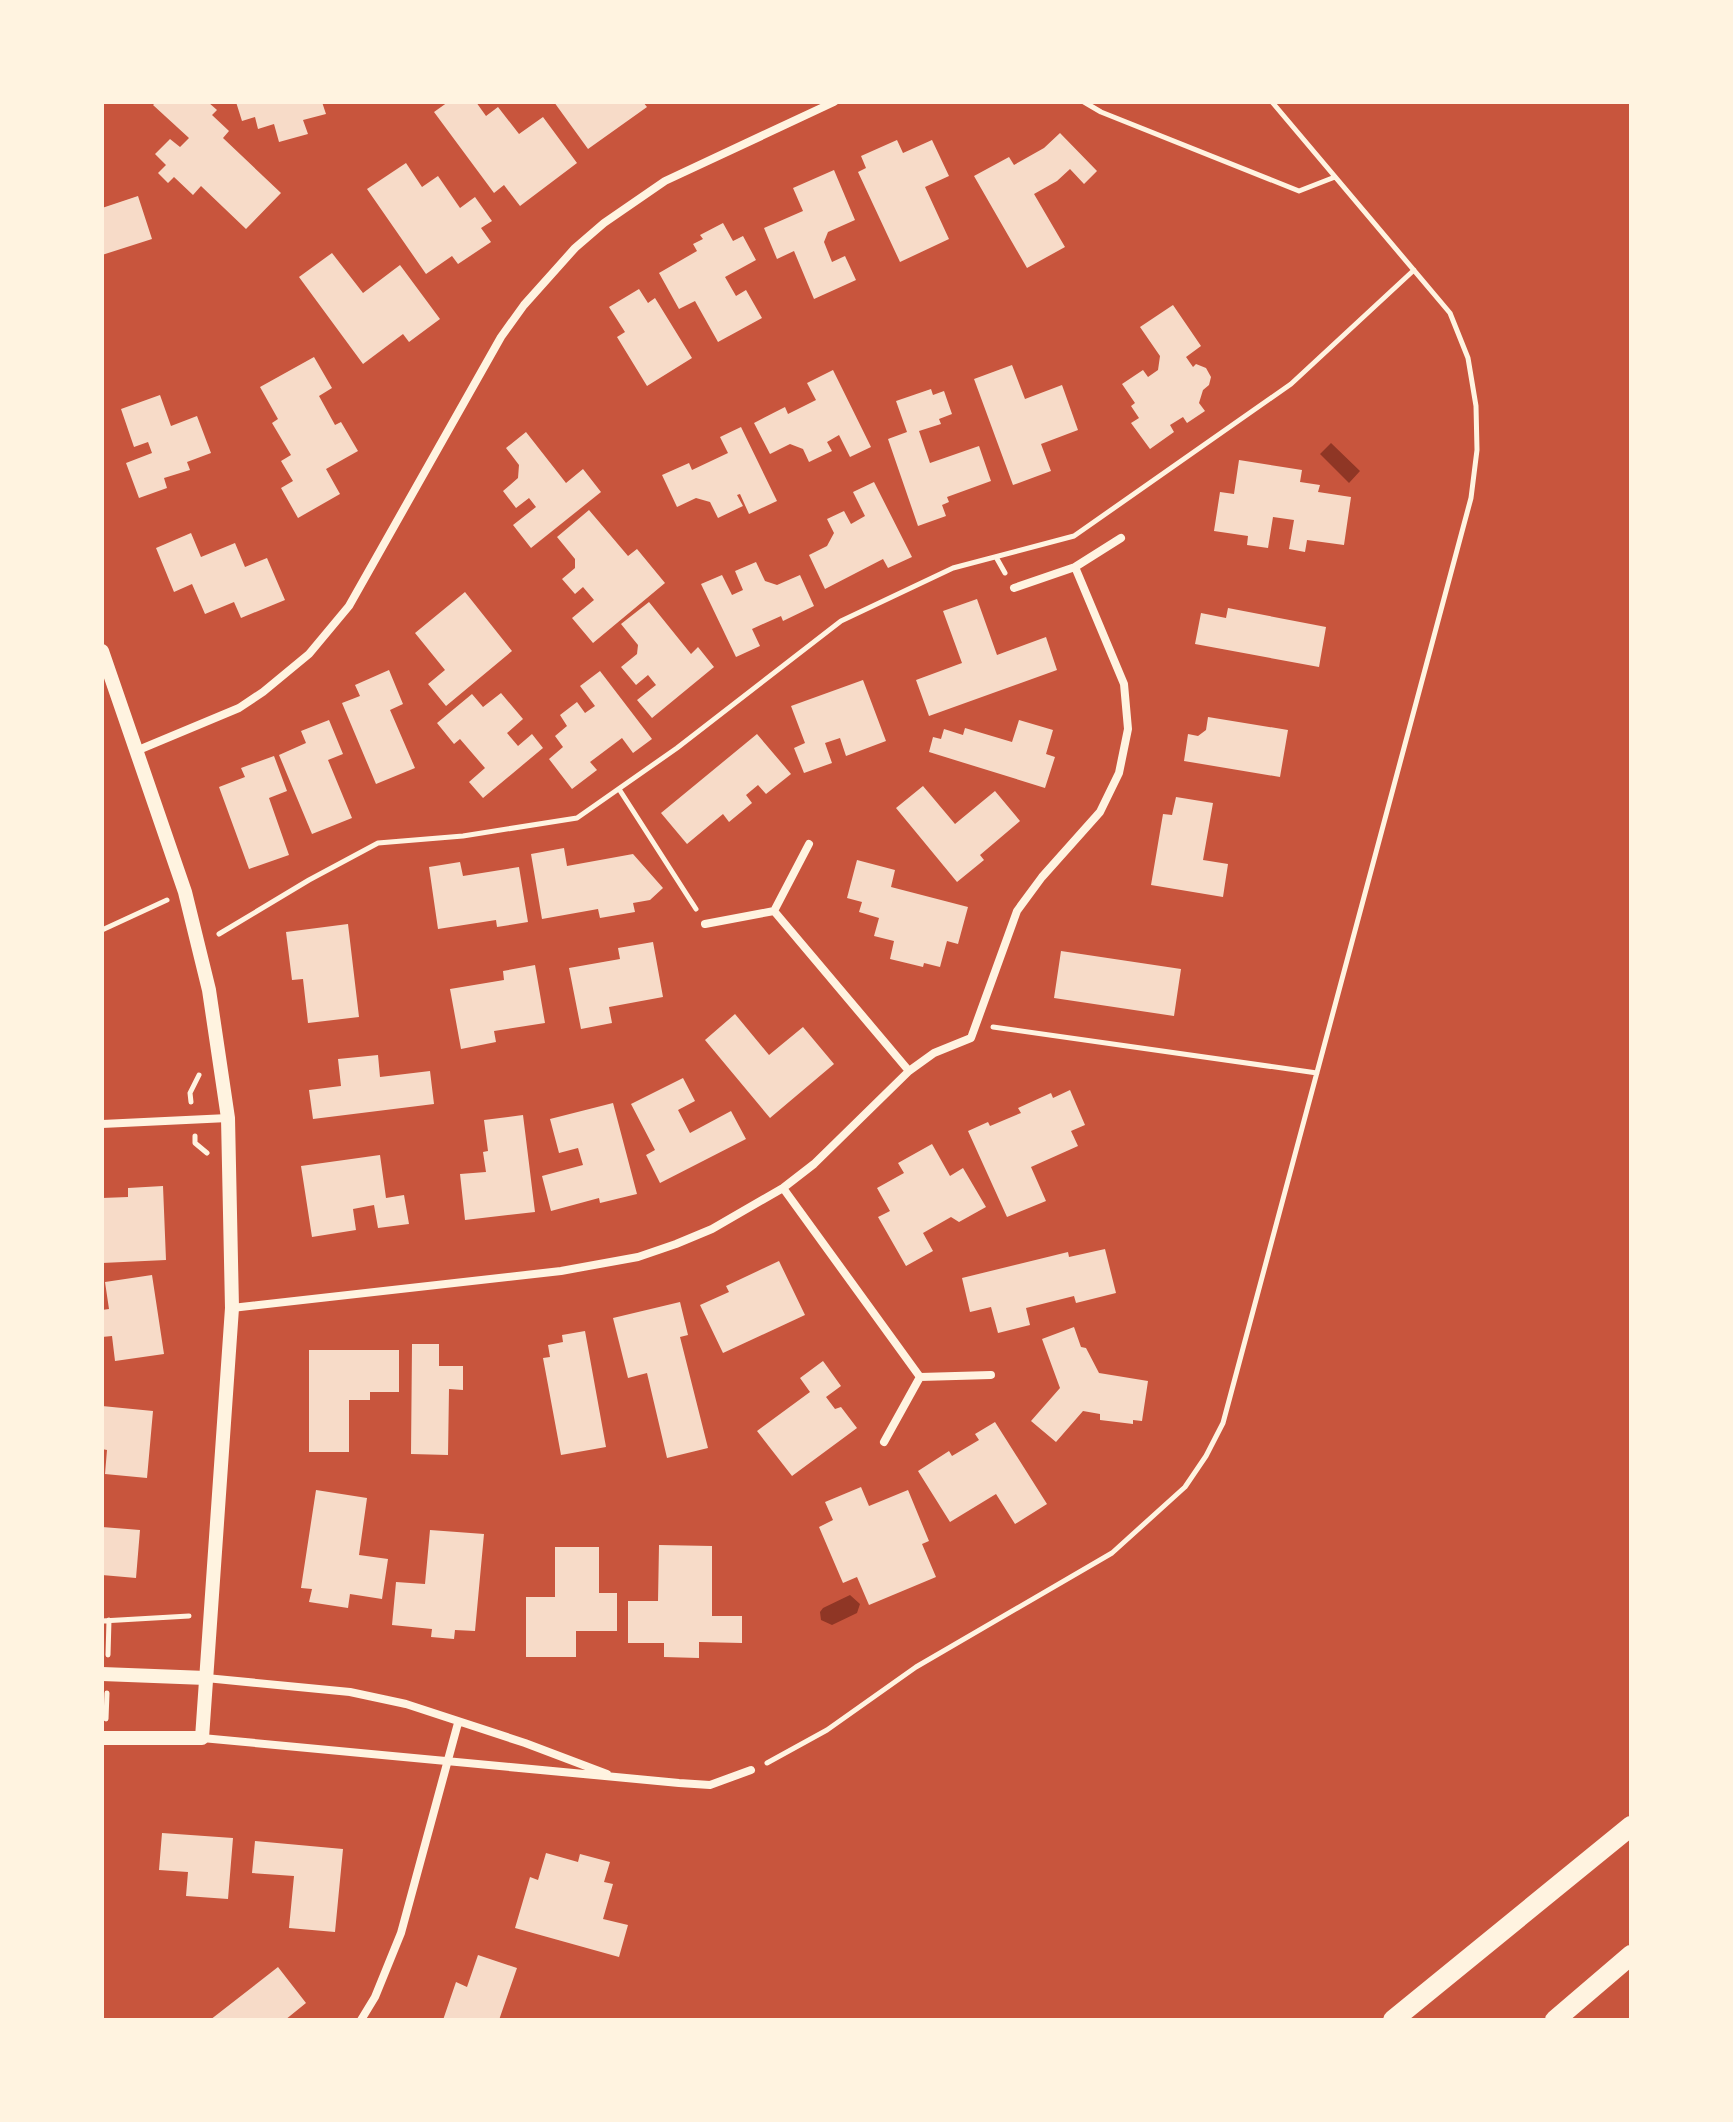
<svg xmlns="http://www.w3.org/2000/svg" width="1733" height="2122" font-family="Cabin,sans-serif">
	<rect width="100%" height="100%" fill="#c8553d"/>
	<path fill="#8f3625" d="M1331,443L1360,471L1349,483L1320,454Z
		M850,1595L860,1604L857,1613L832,1625L821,1620L820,1612L823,1608Z"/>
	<path fill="#f7dbc8" d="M156,102H208L217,110L212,115L229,131L223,138L281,193L246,229L201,186L193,195L174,177L168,183L158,173L166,165L155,154L170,139L180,147L189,138L153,105Z
		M236,102H322L326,114L303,120L308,134L279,142L274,124L258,129L255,117L242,121Z
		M448,102H476L486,116L498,107L519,134L543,117L577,163L520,206L504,185L494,193L434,112Z
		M554,102H643L647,107L588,149Z
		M1060,133L1097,171L1084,184L1070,169L1057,181L1034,194L1065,247L1027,268L974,176L1009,157L1014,165L1044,148Z
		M897,140L903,153L932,140L949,176L925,187L949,239L900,262L858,172L866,168L861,156Z
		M406,163L422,187L438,176L460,208L475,197L492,221L481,228L491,242L458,264L452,256L426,274L367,189Z
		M834,170L855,220L828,232L824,242L832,262L845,256L856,280L814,299L794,251L777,259L764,228L803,211L793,188Z
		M138,196L152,239L102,255V208Z
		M723,223L733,241L743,236L756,260L725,277L736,296L746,290L762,318L718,342L695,301L679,309L659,273L697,251L693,244L703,239L700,235Z
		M332,253L363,293L400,265L440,319L409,342L403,334L363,364L299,277Z
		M639,289L648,303L655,298L692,358L647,386L617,337L625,332L609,307Z
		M1173,305L1201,346L1186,357L1193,367L1196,364L1206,368L1211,377L1209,385L1203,390L1199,403L1205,411L1187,423L1183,417L1170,425L1174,432L1150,449L1131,423L1139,418L1131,406L1135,403L1122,384L1143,370L1148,377L1158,370L1160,356L1140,327Z
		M314,357L332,388L319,396L335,425L341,422L358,451L326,469L340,494L298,518L281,488L293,481L281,461L291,455L272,423L278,419L260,387Z
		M1012,365L1025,399L1062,385L1078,430L1041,444L1051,471L1013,485L974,379Z
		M833,370L871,447L850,457L839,435L827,442L832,451L809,462L803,449L790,444L770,454L754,423L785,407L788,414L816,400L807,383Z
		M931,389L933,395L944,391L952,414L939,419L941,424L919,431L930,463L979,446L991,481L947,497L949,502L942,505L946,516L918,526L888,439L907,432L896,401Z
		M160,395L171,426L197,416L211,453L187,462L190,470L164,478L167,488L139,498L126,463L152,453L148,442L134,447L121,409Z
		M741,427L777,501L749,514L740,494L737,495L743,506L718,518L710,502L696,498L677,507L662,475L689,463L692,470L728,453L720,437Z
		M526,432L566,483L583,469L601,492L531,548L513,525L536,507L529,498L516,508L503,491L518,478L519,465L506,448Z
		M1239,460L1302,470L1300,482L1320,485L1318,492L1351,497L1344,545L1307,540L1305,552L1289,549L1294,520L1273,517L1268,548L1247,545L1248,536L1214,531L1220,492L1234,494Z
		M874,482L912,557L888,568L883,559L825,589L809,555L827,546L834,533L827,519L844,511L851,524L865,516L853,492Z
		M589,510L628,556L637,549L665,583L593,643L572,618L594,600L583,587L575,594L562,579L575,568V559L557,537Z
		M191,533L201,557L235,543L245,567L267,558L285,600L241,618L234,602L205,614L192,584L174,592L156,548Z
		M756,562L765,581L777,585L800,575L814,606L783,621L781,616L752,629L760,646L736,657L701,584L722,575L732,595L743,590L735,571Z
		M465,592L512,651L446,706L428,684L445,670L415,633Z
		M977,599L997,655L1046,637L1057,670L929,716L916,680L962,663L943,611Z
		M649,602L691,654L698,647L714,667L652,718L637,700L656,685L648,675L636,685L621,667L637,654L638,645L621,624Z
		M1228,608L1326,627L1319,667L1195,644L1201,613L1226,618Z
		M389,670L403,704L390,710L415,768L376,784L342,703L360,696L355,685Z
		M600,671L652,739L633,753L622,738L590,762L597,770L572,789L549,759L563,747L555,736L567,726L560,715L577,702L585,713L595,706L580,686Z
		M863,680L886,741L846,756L840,738L825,743L832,763L804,773L794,748L805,743L791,706Z
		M501,693L523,719L507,733L518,746L532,734L543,748L483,798L469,782L485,768L460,739L454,744L437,723L472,694L483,707Z
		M1208,717L1288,730L1280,777L1184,761L1188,734L1198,736L1206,730Z
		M329,720L343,754L328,760L352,818L312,834L279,755L306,743L301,731Z
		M1019,720L1053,730L1046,754L1055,757L1045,788L929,752L933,737L941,739L944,729L963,735L965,728L1012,742Z
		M757,734L791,774L766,794L758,785L746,795L752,803L729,822L723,814L687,844L661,813Z
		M274,756L287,791L269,798L289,855L249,869L219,787L245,777L241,768Z
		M923,786L955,824L995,791L1020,821L980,855L984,860L957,882L896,808Z
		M1176,797L1213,803L1203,860L1228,864L1223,897L1151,885L1163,814L1172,815Z
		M564,848L567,866L633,854L663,888L650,900L633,903L635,912L600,918L598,909L542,919L531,854Z
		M857,860L895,870L891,887L968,907L958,944L947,941L940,967L924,963L923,967L890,959L894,941L874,936L879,918L859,912L862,902L847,898Z
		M460,862L463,876L519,867L528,922L497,927L496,920L438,929L429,867Z
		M348,924L359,1017L308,1023L303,979L292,980L286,932Z
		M653,942L663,997L609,1007L612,1023L581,1029L569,968L620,959L618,948Z
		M1061,951L1181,969L1174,1016L1054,998Z
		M535,965L545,1023L494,1031L496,1042L461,1049L450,989L504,980L503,971Z
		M735,1014L769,1055L803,1027L834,1064L770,1118L705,1040Z
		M378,1055L380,1077L430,1071L434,1104L313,1119L309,1090L341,1086L338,1059Z
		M683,1078L695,1101L678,1110L690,1133L731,1111L746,1139L660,1183L646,1155L655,1150L631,1104Z
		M1070,1090L1085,1125L1071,1131L1078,1146L1031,1167L1046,1201L1007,1217L968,1131L988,1122L990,1126L1021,1113L1018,1108L1051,1093L1053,1098Z
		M613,1103L637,1194L600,1203L599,1198L551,1211L542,1176L583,1165L578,1148L559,1153L550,1119Z
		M523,1115L535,1212L465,1220L460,1174L486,1172L483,1152L488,1151L484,1120Z
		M932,1144L950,1176L963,1168L986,1207L959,1222L951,1217L923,1233L933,1251L906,1266L878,1217L890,1211L877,1188L904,1173L898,1163Z
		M380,1155L386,1198L404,1195L409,1224L378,1228L374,1205L353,1209L356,1230L312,1237L301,1166Z
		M163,1186L166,1260L102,1263V1198L128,1197V1188Z
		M1105,1249L1116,1293L1076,1303L1074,1296L1026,1308L1030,1325L998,1333L991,1307L970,1312L962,1278L1068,1252L1069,1257Z
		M779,1261L805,1315L723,1353L700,1305L729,1292L726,1286Z
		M152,1275L164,1354L115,1361L112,1336L102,1337V1310L109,1309L105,1282Z
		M680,1302L688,1335L680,1337L708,1448L667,1458L647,1373L628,1378L613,1318Z
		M1074,1327L1081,1347L1086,1348L1099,1373L1148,1381L1142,1421L1133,1420V1424L1100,1420V1414L1083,1411L1056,1442L1031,1421L1060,1388L1042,1339Z
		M585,1331L606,1447L561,1455L543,1358L550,1357L548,1345L563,1342L562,1335Z
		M412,1344H439V1366H463V1390L449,1389L448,1455L411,1454Z
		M309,1350H399V1392H370V1400H349V1452H309Z
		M823,1361L841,1386L826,1397L835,1409L841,1407L857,1428L792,1476L757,1431L810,1392L800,1378Z
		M102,1406L153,1411L147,1478L105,1474L107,1450L102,1449Z
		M995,1422L1047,1504L1015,1524L996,1494L950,1522L918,1471L949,1451L952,1456L979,1440L975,1434Z
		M861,1487L869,1506L908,1490L929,1541L922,1544L936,1577L869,1605L857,1577L843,1583L819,1527L833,1520L825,1502Z
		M316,1490L367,1498L359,1555L388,1559L382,1599L350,1594L348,1608L309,1602L312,1589L301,1588Z
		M102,1527L140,1530L136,1578L102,1575Z
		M430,1530L484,1534L475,1631L455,1630L454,1639L431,1637L432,1629L392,1625L396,1582L425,1584Z
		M659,1545L712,1546V1616H742V1643L699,1642V1658L664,1657V1643H628V1601H658Z
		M555,1547H599V1593H617V1631H576V1657H526V1597H555Z
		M162,1833L233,1838L228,1899L186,1896L188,1872L159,1870Z
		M255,1841L343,1849L335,1932L289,1928L294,1876L252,1873Z
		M546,1853L578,1862L580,1854L610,1862L604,1882L613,1884L603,1919L628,1925L619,1957L515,1928L530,1877L538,1880Z
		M478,1955L517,1968L499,2020H443L456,1982L467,1987Z
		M278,1967L306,2003L285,2020H210Z"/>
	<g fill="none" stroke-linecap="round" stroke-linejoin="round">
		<path stroke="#fff3e0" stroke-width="5" d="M1084,102L1101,112L1299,191L1335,177
			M996,557L1005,573
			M619,789L696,909
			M102,930L167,900
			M219,934L309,880L378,843L463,836L577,818L677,748L841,621L953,568L1074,536L1291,384L1414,270
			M993,1027L1317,1073
			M191,1102L190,1093L199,1075
			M195,1136V1143L207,1153
			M102,1621L189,1616
			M108,1655L109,1620
			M106,1719L107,1693
			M767,1763L827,1730L916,1667L1112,1553L1185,1487L1206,1456L1223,1423L1471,498L1477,450L1476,406L1468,358L1450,313L1272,102"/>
		<path stroke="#fff3e0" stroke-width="8" d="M1014,588L1075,567L1121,538
			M136,751L239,708L263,692L309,654L349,606L501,337L524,305L575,248L604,223L665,181L834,102
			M774,911L909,1071
			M705,924L774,911L809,844
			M102,1124L228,1118
			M783,1188L920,1377
			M232,1308L561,1271L638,1257L676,1244L712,1229L783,1188L814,1164L909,1071L934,1053L971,1038L1017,911L1042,877L1100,812L1119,773L1128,729L1124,684L1075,567
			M884,1442L920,1377L991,1375
			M206,1678L350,1692L406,1704L525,1743L607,1774
			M202,1738L679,1783L710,1785L751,1770
			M361,2020L375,1997L401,1933L458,1723"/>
		<path stroke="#fff3e0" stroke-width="14" d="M102,651L185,892L209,990L228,1118L232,1308L202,1738H102
			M102,1674L206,1678"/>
		<path stroke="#fff3e0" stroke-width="20" d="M1393,2020L1631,1826
			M1555,2020L1631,1955"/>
	</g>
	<rect width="1733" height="2122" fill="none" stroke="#fff3e0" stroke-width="208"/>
</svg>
